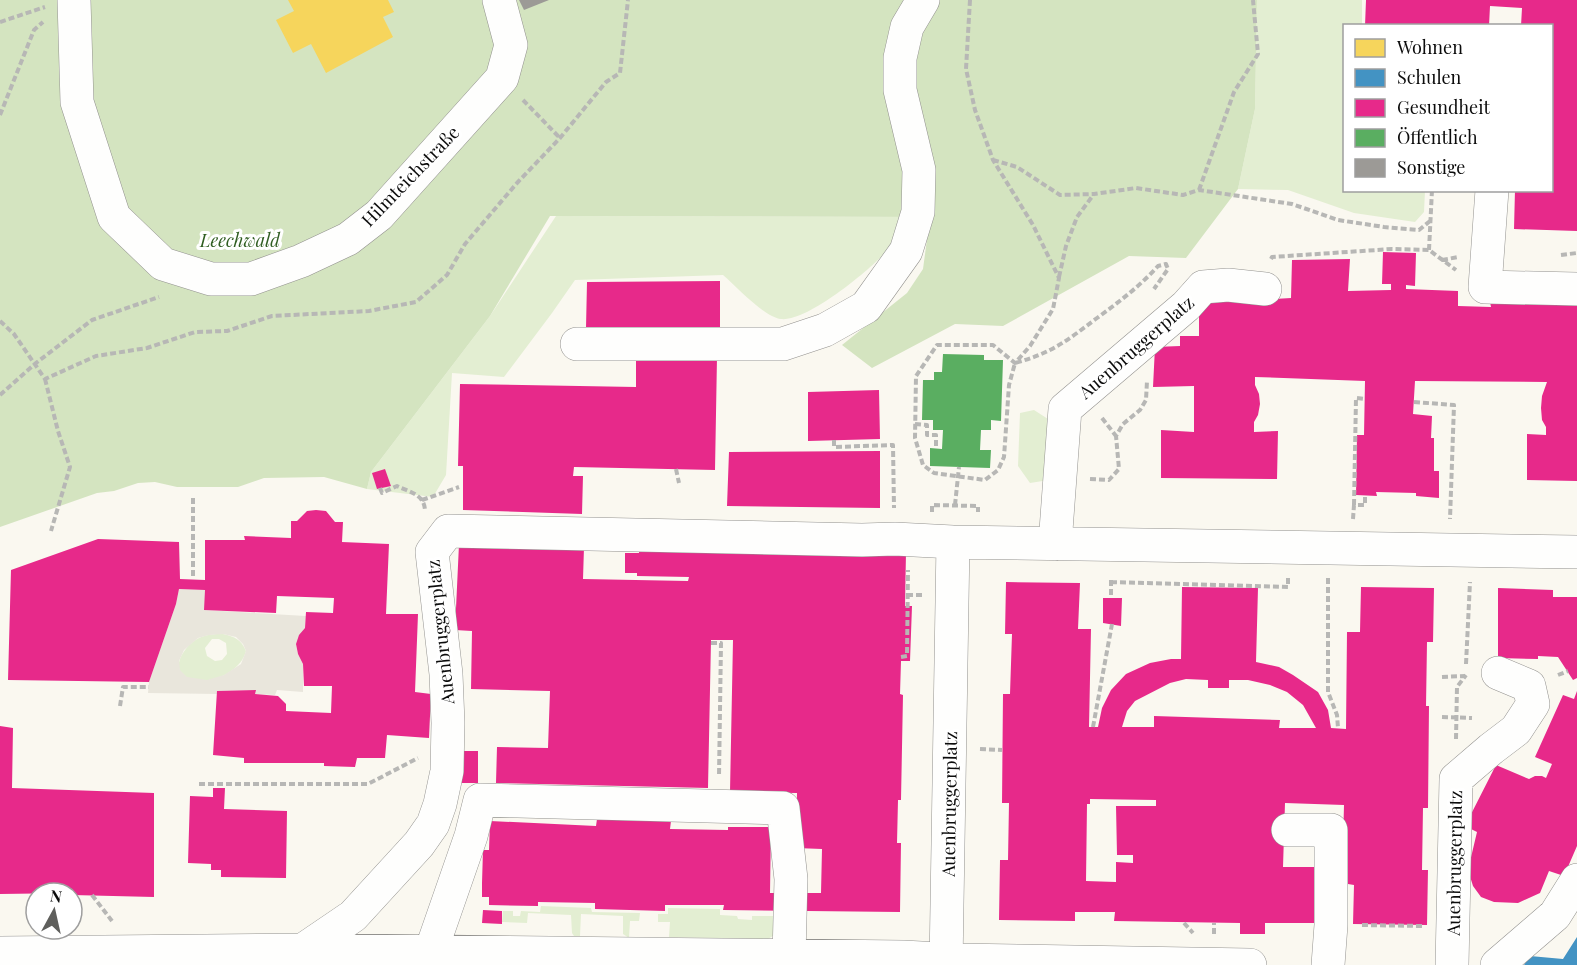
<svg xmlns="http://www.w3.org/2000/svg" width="1577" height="965" font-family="'Playfair Display',serif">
	<rect width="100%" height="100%" fill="#faf8f0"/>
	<path fill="#e3eed2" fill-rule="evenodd" d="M1257,0H1362V25L1344,26V190L1425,191L1424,212L1415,222L1354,213L1288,190L1238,189L1255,109Z
		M556,216L903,217C898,228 893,244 885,253C867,272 807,322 781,319C764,317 737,287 723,275L575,280L552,313L504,377L452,373L446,475L433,497L367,489L371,472L490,316Z
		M1034,410L1048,419L1049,480L1030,483L1018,466L1020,413Z
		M223,634C235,637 241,639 246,651C241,672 209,687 188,678C167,669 187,643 199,638C207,634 215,634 223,634ZM212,639H219L226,643L227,654L222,660L215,661L207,656L205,648Z
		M541,906L591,908L592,912L640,913L639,921H630L629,938L623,934V916L581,914L580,936H574L572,933L571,915L528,913L527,923L502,922L503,911H513V916H520L521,911L540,912Z
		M668,908L720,909V915L737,916L738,919L752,920V916H778L776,934L768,939L669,937L670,922H658V914H668Z"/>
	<path fill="#d4e4c0" d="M0,0H1257L1255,109L1238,189L1186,258L1129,256L1003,326L955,324L872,368L842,345L907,293L923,269L930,217L550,216L490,316L371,472L367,489L324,477L264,478L238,487H177L155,482L138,483L114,491L97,493L0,527Z"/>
	<path fill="#e9e6dc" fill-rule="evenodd" d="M179,589L205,590V610L306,616L305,628L296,644L298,654L303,664V692L277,690L275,695L255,694V690L217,691V694L148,693L149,682L176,604ZM223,634L236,637L243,644L246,651L241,664L224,675L207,680L187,677L180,670L179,661L184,650L198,638L209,635Z"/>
	<path fill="#f6d55c" d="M288,0H388L394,12L383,17L393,37L326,73L311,44L293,53L276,20L294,11Z"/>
	<path fill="#4393c3" d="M1577,937V965H1524L1530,956L1563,959Z"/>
	<path fill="#e7298a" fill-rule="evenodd" d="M1366,0H1577V231L1514,229L1515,190H1552V26H1521L1522,8L1490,6L1489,26H1365Z
		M1383,252L1416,253L1415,286L1406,285V289L1458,291V306L1491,307L1490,302L1577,305V481L1527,480V434L1546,435V427L1542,420L1541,408L1542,396L1547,382L1415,381L1413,414L1432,416L1431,438H1434V471H1439V498L1416,496V493L1376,492L1377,496L1356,495L1357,435H1364L1365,381L1255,377V385L1259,394L1260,404L1258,415L1254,422V432L1278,431L1277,479L1161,478V430L1194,432V386L1153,387L1155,347L1180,346V336H1199V303L1291,298L1292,260L1350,259L1348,291L1391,290V284H1382Z
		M720,281V329L586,328L587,282Z
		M636,355L717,357L715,470L574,467L573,476H583L582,514L463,510V466H458L460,384L636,387Z
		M879,390L880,439L808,441V392Z
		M880,451V508L727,506L729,452Z
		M385,469L391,486L377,489L372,473Z
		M316,510L326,511L335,522H343L342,542L389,544L386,614H418L415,692L431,694L429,738L387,735L385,758H357L355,767L324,766V763H244V758L213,755L217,691L256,690L255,694L278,696L286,704V711L331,713L332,686H304L303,664L298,654L296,644L299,635L305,628L306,612L333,613L334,598L277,596L276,613L204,610L205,590L179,589L176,604L149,682L8,680L11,570L98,539L179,542L180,579L205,580V540H245L244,536L291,538V521H297L307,511Z
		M459,544L584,547L583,579L688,581L689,577L637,576V573H625V553H639V550L906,552L905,606H912L910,661H901L900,694L903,695L901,800H898L897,843H901L900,912L723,910L724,905H665V911L595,909V903L538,902V906L489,905V897H482V883L483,850H489L490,821L596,826L597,819L671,821L670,829L728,830V827H771L770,893H821L822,849L796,848L797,793L730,792L733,640H711L708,788L496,783L497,747L548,748L550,691L471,689L472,631L455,630Z
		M1006,582L1080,583L1078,629H1091L1089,727H1098L1102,708L1111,690L1126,674L1150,663L1171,659H1181L1182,587L1258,588L1256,662L1279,667L1293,675L1318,692L1328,710L1331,728L1346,729L1347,632H1360L1361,587L1434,588L1433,642H1427L1426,706H1429L1428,808H1423L1422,870H1428L1427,925L1353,924L1354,885L1342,883L1344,805L1285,803L1283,867H1314V923H1265V934H1240V923L1114,921L1115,912H1075V921L999,920L1000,860H1008L1009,803H1002L1003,694H1010L1012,634H1005ZM1186,679L1208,680V688H1229V680H1248L1270,685L1287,692L1303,705L1316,728H1279L1280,720L1154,716V727H1122L1127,711L1135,701L1170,683ZM1090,799L1156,800V806H1116L1117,855H1133V863L1116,862V882L1086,881L1087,804H1090Z
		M1498,588L1553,590V597H1577V678L1573,680L1558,657L1538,656V659L1498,658Z
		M1103,598H1122L1121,626L1103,623Z
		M1577,691V846L1564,876L1549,871L1540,893L1518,903L1494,902L1481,897L1473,886L1468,870L1477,832L1465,826L1496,765L1529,779L1535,776H1542L1546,778L1552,764L1535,757L1563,695L1574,699Z
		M0,726L13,728L12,788L154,793V897L72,895V893L0,894Z
		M461,751H478V783H460Z
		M213,788H225L224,809L287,811L286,878L221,877V870H211V864L188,863L190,796L213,797Z
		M483,910L502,911V924L482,923Z"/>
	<path fill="#5aae61" d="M943,354L984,355V360H1003L1001,421L991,420V430H981L980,450H991L990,468L930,466V448L942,449L943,430H933V420H922L923,380H934V372H942Z"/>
	<path fill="#9c9a96" d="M519,0H549L524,10Z"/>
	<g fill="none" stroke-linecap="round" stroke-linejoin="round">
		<g stroke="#93928f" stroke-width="34">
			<path id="minor" d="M74,0L77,102L114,217L163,264L211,279H251L301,261L348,239L379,215L502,78L511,45L499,0
				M1492,190L1485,287L1577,289
				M577,344H783L825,330L866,307L906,251L918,212L919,170L900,90V58L907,27L923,0
				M1055,544L1065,409L1186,306L1203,287L1228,285L1265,289
				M1288,830H1331V925L1328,965
				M303,950L353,916L419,844L433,824L440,804L447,771L448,723L446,674L432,552L448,531L862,540L895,539L953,542L1577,552
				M431,951L471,836L480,800L783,808L791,879L789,956
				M0,953L303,950L903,957L958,960L1250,965
				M946,965L953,542
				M1452,965L1456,779L1491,749L1516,730L1533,704L1529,686L1498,673
				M1497,965L1555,915L1577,880"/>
		</g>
		<path stroke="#b7b7b5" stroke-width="4" stroke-dasharray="6 3" stroke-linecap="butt" d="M970,0L966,69L975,110L993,160L1033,225L1059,278L1053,309L1030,346L1015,363L993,345H937L916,376L915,438L923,465L934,473L985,480L998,470L1004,457L1009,385L1015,363C1052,353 1068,340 1097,318C1119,302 1140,286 1158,266L1166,264L1168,269L1154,289
			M0,22L45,7
			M523,100L560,138
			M0,115L34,30L43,22
			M993,160L1017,167L1060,195L1094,194L1136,188L1183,195L1199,190L1292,204L1338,220L1384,227L1419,230L1430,221
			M1199,190L1234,92L1258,54L1253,0
			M1429,250L1432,190
			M1561,255L1577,253
			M1271,259L1272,257L1392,249L1429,250L1456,270
			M1442,260L1458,257
			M1059,277L1066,246L1077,217L1094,194
			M0,321L14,334L45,379L96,356L147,348L195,332L227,331L272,316L369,311L416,302L447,275L465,244L517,183L560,138L606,82L620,73L628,0
			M45,379L58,431L70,467L51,531
			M0,395L36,363L92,320L159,297
			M1414,402L1454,405L1450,519
			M1102,418L1116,436
			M915,424L927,425V435H936V449
			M834,440V447L893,445L894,508
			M676,469L679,483
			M1090,479L1109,480L1119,469L1116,436L1123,424L1140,410L1146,400L1147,381
			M380,488L382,493L397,486C409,492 424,494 425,510
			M193,498V579
			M422,500L459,487
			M955,505L959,467
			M1354,505L1356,398L1365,399
			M932,512V505L978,506V512
			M1353,519L1354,505H1365V496
			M1328,578V692L1337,715L1338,728
			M1111,580V598
			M1111,582L1288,587V577
			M907,595H922
			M711,643H721L719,776
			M901,657L907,656L908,570
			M1466,664L1470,582
			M1558,675L1568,671
			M1442,677L1465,676
			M120,706L123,687H149
			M1442,717L1472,718
			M1093,727L1112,624
			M1456,739L1457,687L1466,675
			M980,749L1002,750
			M199,784H368L418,758
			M92,895L112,921
			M1184,923L1193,933
			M1362,925L1423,926
			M1214,934V923"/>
		<use href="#minor" stroke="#fefefd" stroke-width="33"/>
	</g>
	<g text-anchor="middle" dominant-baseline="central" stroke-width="6" stroke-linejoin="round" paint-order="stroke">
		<g font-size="18" fill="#0c0c0c" stroke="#fff">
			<text transform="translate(410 176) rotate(-46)">Hilmteichstraße</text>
			<text transform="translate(1136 347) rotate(-41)">Auenbruggerplatz</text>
			<text transform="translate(440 632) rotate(-96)">Auenbruggerplatz</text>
			<text transform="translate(949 804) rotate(-89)">Auenbruggerplatz</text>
			<text transform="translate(1454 863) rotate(-89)">Auenbruggerplatz</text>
		</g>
		<g font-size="18" font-style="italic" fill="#305e22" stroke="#fff">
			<text x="240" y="240">Leechwald</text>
		</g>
	</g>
	<rect x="1343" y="24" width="210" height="168" fill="#ffffff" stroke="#9e9e9e" stroke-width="1.5"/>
	<rect x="1355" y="39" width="30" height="18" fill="#f6d55c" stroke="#9e9e9e" stroke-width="1.5"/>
	<text x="1397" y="54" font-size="18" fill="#0c0c0c">Wohnen</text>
	<rect x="1355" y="69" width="30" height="18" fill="#4393c3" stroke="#9e9e9e" stroke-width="1.5"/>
	<text x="1397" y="84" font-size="18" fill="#0c0c0c">Schulen</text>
	<rect x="1355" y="99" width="30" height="18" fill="#e7298a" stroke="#9e9e9e" stroke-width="1.5"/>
	<text x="1397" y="114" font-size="18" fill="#0c0c0c">Gesundheit</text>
	<rect x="1355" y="129" width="30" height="18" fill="#5aae61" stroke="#9e9e9e" stroke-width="1.5"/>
	<text x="1397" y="144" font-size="18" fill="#0c0c0c">Öffentlich</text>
	<rect x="1355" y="159" width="30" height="18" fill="#9c9a96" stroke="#9e9e9e" stroke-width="1.5"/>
	<text x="1397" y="174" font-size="18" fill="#0c0c0c">Sonstige</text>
	<g transform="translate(54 911) rotate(8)"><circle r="28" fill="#ffffff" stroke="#9e9e9e" stroke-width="1.5"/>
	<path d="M0-4.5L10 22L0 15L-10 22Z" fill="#5f5f5c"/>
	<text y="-9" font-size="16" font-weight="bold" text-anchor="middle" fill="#0c0c0c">N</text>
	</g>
</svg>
